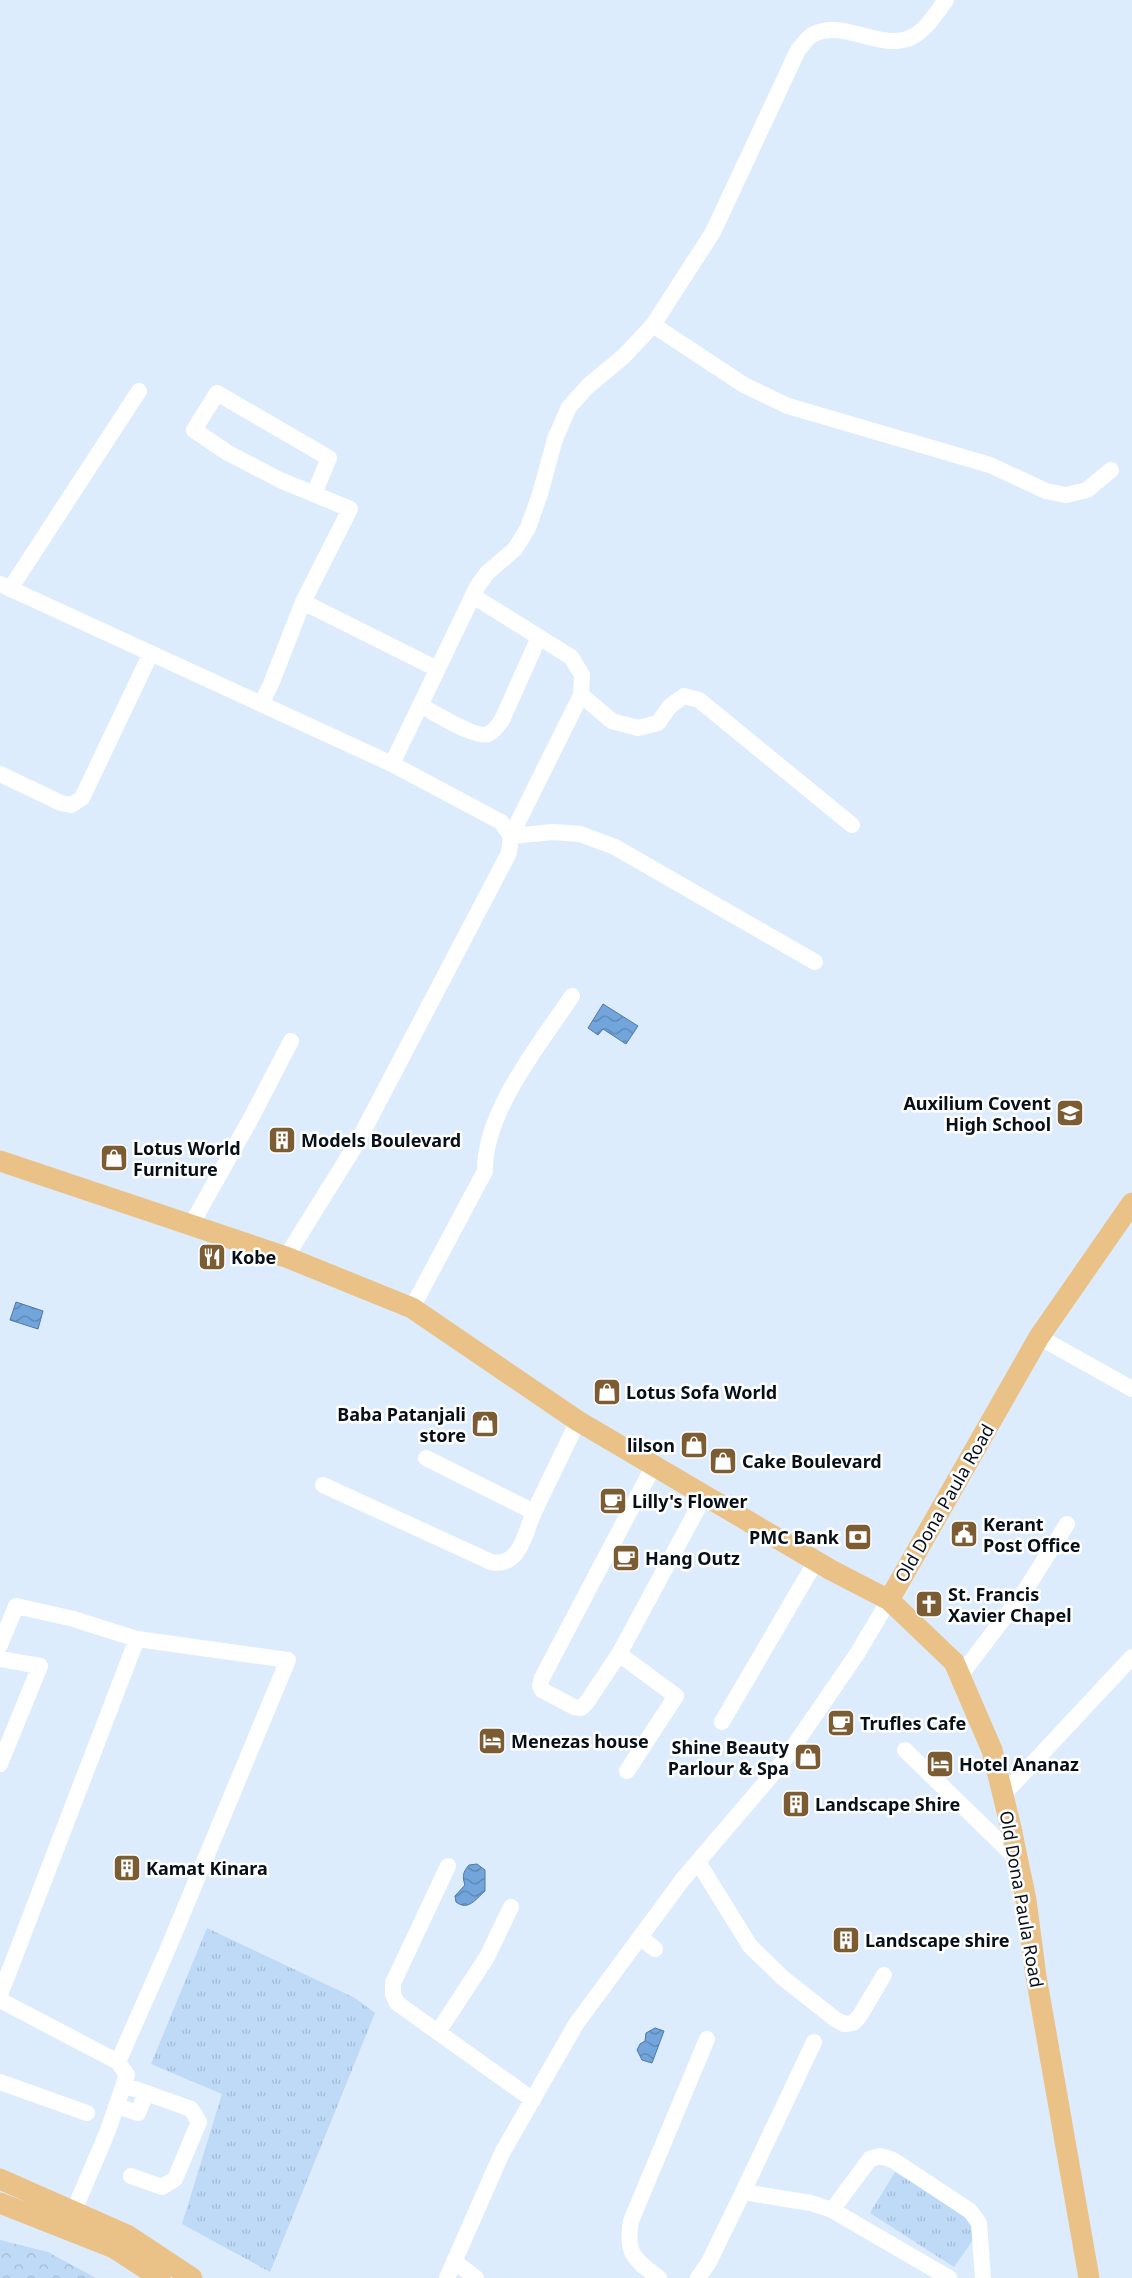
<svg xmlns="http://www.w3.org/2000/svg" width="1132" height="2278" font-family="'Noto Sans',sans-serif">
	<defs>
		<pattern id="grass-tufts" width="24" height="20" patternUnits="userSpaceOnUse" patternTransform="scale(1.25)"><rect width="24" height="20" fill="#bedaf7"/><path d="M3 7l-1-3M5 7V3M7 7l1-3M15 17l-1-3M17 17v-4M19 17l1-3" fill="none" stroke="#a2bad3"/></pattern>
		<pattern id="forest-crowns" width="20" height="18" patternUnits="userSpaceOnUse" patternTransform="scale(1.25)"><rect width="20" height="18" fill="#bedaf7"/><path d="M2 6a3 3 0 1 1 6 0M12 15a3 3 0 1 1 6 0" fill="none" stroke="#a2bad3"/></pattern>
		<pattern id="water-waves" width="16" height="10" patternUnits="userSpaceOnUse" patternTransform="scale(1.25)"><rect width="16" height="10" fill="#71a5db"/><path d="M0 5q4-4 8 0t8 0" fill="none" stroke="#5b85b1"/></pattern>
	</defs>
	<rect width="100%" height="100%" fill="#ddecfc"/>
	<path fill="url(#grass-tufts)" d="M207,1928L355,1998L375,2013L270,2272L182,2224L222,2094L151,2064Z
		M895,2172L971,2219L975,2237L954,2267L870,2213Z"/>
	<path fill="url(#forest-crowns)" d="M0,2240L48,2252L96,2278H0Z"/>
	<path fill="url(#water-waves)" stroke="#5178a0" d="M603,1004L638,1026L626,1044L603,1029L598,1035L588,1028Z
		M16,1302L43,1311L38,1329L10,1320Z
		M477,1864L485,1870V1891C475,1900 468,1911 456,1902L455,1896L465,1885C462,1876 463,1872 469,1865Z
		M655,2028L664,2031L652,2063L642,2060L637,2050L640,2044L645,2041L646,2033Z"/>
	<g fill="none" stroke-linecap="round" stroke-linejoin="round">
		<path stroke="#fff" stroke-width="16" d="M653,325L744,385L788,406L990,465L1046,491L1066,495L1087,490L1111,470
			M0,584L392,764
			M10,589L139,391
			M473,596L571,657L582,675L581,695L511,836L553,832L580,834L615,847L815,962
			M303,602L437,669
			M581,695L612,721L638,728L658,723L670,706L684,696L699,700L852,825
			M261,704L271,684L303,602L350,509L280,480L228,453L194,430L217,393L329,458L314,494
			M420,705C433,712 476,739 488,734C495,731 498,725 502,720L539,637
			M0,774L61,803L71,805L82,798L151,653
			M191,1225L250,1120L291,1041
			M286,1257L357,1143L509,853L511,836L501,822L392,764L477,587L487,573L515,549L528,528L540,494L555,439L569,407L588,386L624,356L653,325L713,232L798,50C803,45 808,36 814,34C845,19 881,52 912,37C927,29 936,13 946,0
			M412,1308L485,1171C484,1112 540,1044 572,996
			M1039,1337L1132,1389
			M426,1458L534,1512L578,1421
			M323,1485L491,1562C520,1568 525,1533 534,1512
			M0,1645L16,1606L74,1619L137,1639L288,1660L167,1951L118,2062
			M619,1654L587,1702L581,1708L574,1707L542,1690L540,1686L542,1678L654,1465
			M0,1659L40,1666L0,1764
			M960,1676L1026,1589L1067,1524
			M722,1722L816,1561
			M905,1750L1017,1859
			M627,1771L676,1696L619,1654L705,1495
			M1003,1795L1132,1657
			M698,1862L750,1946L783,1978L835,2019L844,2024L853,2023L859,2017L884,1975
			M448,1866L393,1983V1994L397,2003L533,2100
			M640,1937L655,1949
			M0,1995L137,1639
			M0,2000L118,2062L127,2075L107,2133L69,2222
			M438,2032L487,1957L511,1907
			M814,2042L743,2192L811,2203L832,2210L949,2278
			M0,2082L87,2113
			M124,2085L191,2109L199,2122L175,2179L162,2187L131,2176
			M117,2106L138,2113L146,2093
			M832,2210L870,2159L880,2156L893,2160L970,2211L979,2223L983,2278
			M454,2261L476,2278
			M447,2278L502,2153L576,2024L683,1879L782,1763L857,1654L889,1600
			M659,2278C635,2260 625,2254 631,2221L707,2039
			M698,2278L709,2262L743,2192"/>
		<path stroke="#eac287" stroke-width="21" d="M0,1161L286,1257L412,1308L578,1421L831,1570L889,1600L954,1662L992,1750L1011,1828L1026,1900L1036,1976L1089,2278
			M889,1600L1039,1337L1132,1203
			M0,2179L127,2235L192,2278
			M0,2203L114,2248L160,2278"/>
	</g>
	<defs>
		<g id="school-square" transform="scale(1.4375)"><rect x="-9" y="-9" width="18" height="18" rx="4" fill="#7c5c32" stroke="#fff"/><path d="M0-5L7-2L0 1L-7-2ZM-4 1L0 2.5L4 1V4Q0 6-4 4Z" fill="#fff"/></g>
		<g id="building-square" transform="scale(1.4375)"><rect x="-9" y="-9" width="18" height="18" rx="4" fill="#7c5c32" stroke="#fff"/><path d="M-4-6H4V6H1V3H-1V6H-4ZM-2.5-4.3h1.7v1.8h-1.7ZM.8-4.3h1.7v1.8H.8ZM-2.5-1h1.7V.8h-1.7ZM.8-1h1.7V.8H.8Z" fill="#fff"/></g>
		<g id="shop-square" transform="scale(1.4375)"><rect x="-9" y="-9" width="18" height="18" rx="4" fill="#7c5c32" stroke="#fff"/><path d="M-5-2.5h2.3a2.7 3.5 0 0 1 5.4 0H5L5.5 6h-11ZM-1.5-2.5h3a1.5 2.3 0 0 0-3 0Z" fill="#fff"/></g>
		<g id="restaurant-square" transform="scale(1.4375)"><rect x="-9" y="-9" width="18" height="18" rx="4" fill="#7c5c32" stroke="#fff"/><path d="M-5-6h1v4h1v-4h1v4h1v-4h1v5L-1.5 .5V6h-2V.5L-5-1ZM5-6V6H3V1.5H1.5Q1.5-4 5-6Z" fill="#fff"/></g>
		<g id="cafe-square" transform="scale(1.4375)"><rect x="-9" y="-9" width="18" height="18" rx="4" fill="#7c5c32" stroke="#fff"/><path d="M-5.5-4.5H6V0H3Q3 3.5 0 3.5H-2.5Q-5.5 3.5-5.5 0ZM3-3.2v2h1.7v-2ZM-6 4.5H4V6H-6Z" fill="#fff"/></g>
		<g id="civic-square" transform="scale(1.4375)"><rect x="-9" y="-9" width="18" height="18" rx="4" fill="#7c5c32" stroke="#fff"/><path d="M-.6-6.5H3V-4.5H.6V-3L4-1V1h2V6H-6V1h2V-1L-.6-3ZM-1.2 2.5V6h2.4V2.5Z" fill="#fff"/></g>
		<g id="bank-square" transform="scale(1.4375)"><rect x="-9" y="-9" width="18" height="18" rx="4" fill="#7c5c32" stroke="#fff"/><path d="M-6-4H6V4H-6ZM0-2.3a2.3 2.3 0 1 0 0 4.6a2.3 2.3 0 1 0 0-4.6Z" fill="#fff"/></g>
		<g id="church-square" transform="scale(1.4375)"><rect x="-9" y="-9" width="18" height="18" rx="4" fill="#7c5c32" stroke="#fff"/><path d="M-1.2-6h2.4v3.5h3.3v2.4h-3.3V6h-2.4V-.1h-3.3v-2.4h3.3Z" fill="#fff"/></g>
		<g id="hotel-square" transform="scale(1.4375)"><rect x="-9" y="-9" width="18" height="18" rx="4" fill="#7c5c32" stroke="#fff"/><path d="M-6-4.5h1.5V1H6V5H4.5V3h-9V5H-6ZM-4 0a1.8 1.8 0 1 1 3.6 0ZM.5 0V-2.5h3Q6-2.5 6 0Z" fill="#fff"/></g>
	</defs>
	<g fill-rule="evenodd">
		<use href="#school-square" x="1070" y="1113"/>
		<use href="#building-square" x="282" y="1140"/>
		<use href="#shop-square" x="114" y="1158"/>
		<use href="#restaurant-square" x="212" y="1257"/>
		<use href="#shop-square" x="607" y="1392"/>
		<use href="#shop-square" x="485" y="1424"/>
		<use href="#shop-square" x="694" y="1445"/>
		<use href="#shop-square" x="723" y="1461"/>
		<use href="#cafe-square" x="613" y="1501"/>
		<use href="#civic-square" x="964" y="1534"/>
		<use href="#bank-square" x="858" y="1537"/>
		<use href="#cafe-square" x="626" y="1558"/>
		<use href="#church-square" x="929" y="1604"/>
		<use href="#cafe-square" x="841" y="1723"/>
		<use href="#hotel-square" x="492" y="1741"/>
		<use href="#shop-square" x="808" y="1757"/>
		<use href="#hotel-square" x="940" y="1764"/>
		<use href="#building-square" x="796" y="1804"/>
		<use href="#building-square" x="127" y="1868"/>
		<use href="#building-square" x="846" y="1940"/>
	</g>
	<g text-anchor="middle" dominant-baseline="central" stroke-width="5" stroke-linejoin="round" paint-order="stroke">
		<g font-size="18" font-weight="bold" fill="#070f18" stroke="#fff" text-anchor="start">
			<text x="1051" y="1103" text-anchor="end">Auxilium Covent<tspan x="1051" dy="21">High School</tspan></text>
			<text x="301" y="1140">Models Boulevard</text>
			<text x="133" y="1148">Lotus World<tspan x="133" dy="21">Furniture</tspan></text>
			<text x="231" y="1257">Kobe</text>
			<text x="626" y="1392">Lotus Sofa World</text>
			<text x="466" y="1414" text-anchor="end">Baba Patanjali<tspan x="466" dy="21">store</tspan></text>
			<text x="675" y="1445" text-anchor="end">lilson</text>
			<text x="742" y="1461">Cake Boulevard</text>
			<text x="632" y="1501">Lilly's Flower</text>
			<text x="983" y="1524">Kerant<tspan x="983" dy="21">Post Office</tspan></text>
			<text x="839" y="1537" text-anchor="end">PMC Bank</text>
			<text x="645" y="1558">Hang Outz</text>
			<text x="948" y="1594">St. Francis<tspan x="948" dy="21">Xavier Chapel</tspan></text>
			<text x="860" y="1723">Trufles Cafe</text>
			<text x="511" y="1741">Menezas house</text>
			<text x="789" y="1747" text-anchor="end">Shine Beauty<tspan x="789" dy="21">Parlour &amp; Spa</tspan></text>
			<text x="959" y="1764">Hotel Ananaz</text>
			<text x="815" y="1804">Landscape Shire</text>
			<text x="146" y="1868">Kamat Kinara</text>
			<text x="865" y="1940">Landscape shire</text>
		</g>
		<g font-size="18" fill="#070f18" stroke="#fff">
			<text transform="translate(944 1503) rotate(-60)">Old Dona Paula Road</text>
			<text transform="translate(1022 1899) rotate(80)">Old Dona Paula Road</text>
		</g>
	</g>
</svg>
